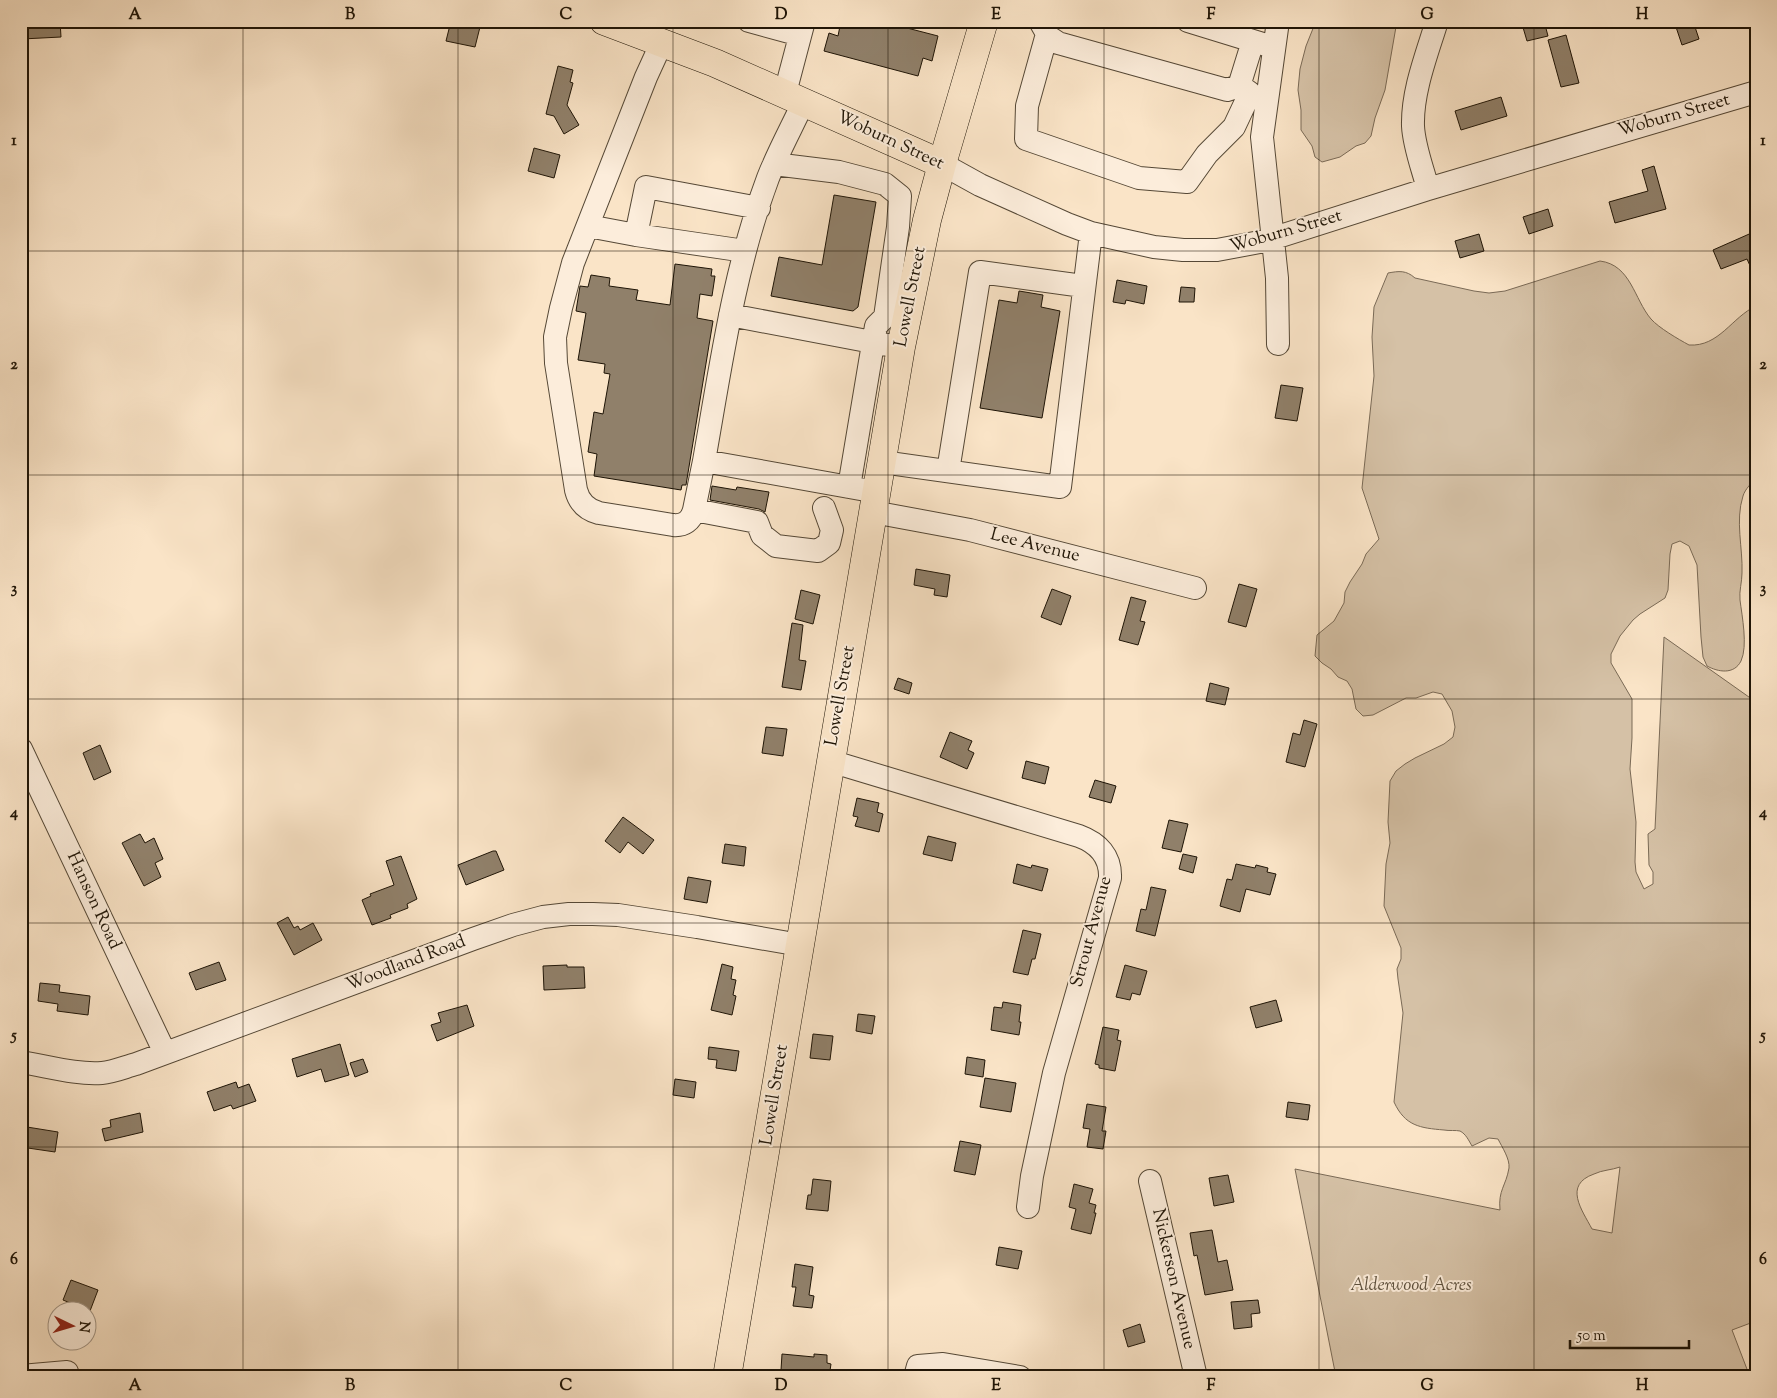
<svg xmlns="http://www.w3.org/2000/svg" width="1777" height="1398" font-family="'Sorts Mill Goudy',serif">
	<rect width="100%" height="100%" fill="#fae4c7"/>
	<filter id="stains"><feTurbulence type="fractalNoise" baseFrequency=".004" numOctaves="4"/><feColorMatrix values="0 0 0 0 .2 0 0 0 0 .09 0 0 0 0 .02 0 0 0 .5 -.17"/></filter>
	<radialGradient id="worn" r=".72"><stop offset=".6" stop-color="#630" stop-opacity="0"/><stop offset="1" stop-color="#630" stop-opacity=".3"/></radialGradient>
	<path fill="#d5c1a6" stroke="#7a6a56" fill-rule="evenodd" d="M1316,21H1397L1385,90L1375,118L1371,136L1365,143L1356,146L1340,157L1322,162L1315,157L1312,146L1301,130V110L1298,90L1300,69L1306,46Z
		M1600,261C1631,265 1634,299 1651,319C1659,328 1678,339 1689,345C1719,347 1732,317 1756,306V477C1752,483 1745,489 1743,496C1735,521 1743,548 1742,573C1742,582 1739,591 1740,600C1742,616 1748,646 1741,661C1734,675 1718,672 1707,666L1703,657L1701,637L1697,565L1689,546L1680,541L1672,544L1670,554L1668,590L1665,598L1640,614L1633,620L1620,636L1611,654V663L1632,699V738L1630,769L1636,822L1635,862L1636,872L1644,889L1653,884V872L1649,865L1648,834L1655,829L1664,637L1756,702V1321L1732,1330L1750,1377H1336L1295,1169L1500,1210C1498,1190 1506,1186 1509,1168C1510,1159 1502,1147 1498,1139L1489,1138L1472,1146C1469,1141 1466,1134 1460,1131C1456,1130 1449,1131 1444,1130C1420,1128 1405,1126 1394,1102L1403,1013L1398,979L1397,969L1401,959V948L1384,906L1386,864L1390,843L1388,822L1390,781L1396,771L1405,764L1415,758L1444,744L1453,737L1455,727L1452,711L1442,694L1433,692L1416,698H1406L1373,715L1363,716L1356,709L1352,689L1347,681L1338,677L1331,669L1322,663L1315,656L1317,635L1334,621L1344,603L1345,592L1350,582L1362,564L1366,554L1379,539L1362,488L1374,376L1372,337L1374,307L1388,273C1399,271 1406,270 1415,278L1474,291L1489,293L1505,291ZM1620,1167L1612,1233L1592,1229C1582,1210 1563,1185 1594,1174C1602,1170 1612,1170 1620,1167Z"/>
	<path fill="#90806a" stroke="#1e1406" d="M25,21H60L61,37L22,39L21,26L25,25Z
		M451,21L480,27L475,47L446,41Z
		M841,21H880L938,36L932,61L923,58L918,76L824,51L829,33L838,36Z
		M1532,21H1544L1548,36L1527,41L1522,24Z
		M1674,21H1693L1699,39L1682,45Z
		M1566,35L1579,83L1561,87L1548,40Z
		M558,66L573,70L570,82L573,83L567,105L579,125L564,134L554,116L546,114Z
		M1501,97L1507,116L1461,130L1455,111Z
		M534,148L560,155L554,178L528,171Z
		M1654,166L1666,209L1615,223L1609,202L1648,191L1642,170Z
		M834,195L876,202L858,307L853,311L771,296L779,257L822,265Z
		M1548,209L1553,226L1529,234L1523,217Z
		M1756,231V279L1747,259L1721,269L1713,250Z
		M1479,234L1484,251L1460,258L1455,241Z
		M675,264L712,269L711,276H715L712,296L700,294L697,318L713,321L686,485H682L681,490L594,476L597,454L588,452L594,412L603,414L610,374L604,373L605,364L578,360L586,313L576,311L580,286L588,287L591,275L610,278L609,286L638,290L636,300L670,305Z
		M1117,280L1147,286L1144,304L1126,300L1125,304L1113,302Z
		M1181,287L1195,288L1194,302H1179Z
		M1019,291L1043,295L1041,307L1060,311L1042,418L980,408L999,300L1017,303Z
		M1281,385L1303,388L1297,421L1275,418Z
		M712,486L736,490L737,487L769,492L765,512L759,509L710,500Z
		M916,569L950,575L947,597L934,595L935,589L914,585Z
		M1239,584L1257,589L1246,627L1228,622Z
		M1052,589L1071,596L1061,625L1041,617Z
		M801,590L820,595L813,624L795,619Z
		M1131,597L1146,601L1140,621L1145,622L1138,645L1119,640Z
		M792,623L803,625L799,660L806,661L801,690L782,687Z
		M898,678L912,683L909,694L894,689Z
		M1210,683L1229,688L1225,705L1206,701Z
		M1304,720L1317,724L1305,767L1286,762L1293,733L1300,735Z
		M766,727L787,729L783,756L762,753Z
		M950,732L972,741L968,750L974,753L967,769L940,757Z
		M100,745L111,772L94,780L83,753Z
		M1026,761L1049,767L1045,784L1022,778Z
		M1095,780L1116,786L1111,803L1089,797Z
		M857,798L879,803L877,812L883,814L879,832L855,826L858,817L853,816Z
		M623,817L654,840L643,854L628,842L620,853L605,841Z
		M1169,820L1188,824L1181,852L1162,848Z
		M140,834L145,843L154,838L163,859L155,863L161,877L144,886L122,843Z
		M928,836L956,843L952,861L923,854Z
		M725,844L746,847L744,866L722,863Z
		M493,851H496L504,870L466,885L458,865Z
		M1183,854L1197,857L1193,873L1179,869Z
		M401,856L417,899L407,904L408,908L390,915L391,918L372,925L362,900L371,896L370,894L394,885L386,861Z
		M1017,864L1031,868L1032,865L1048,869L1042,891L1013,883Z
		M1236,864L1255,868L1256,865L1268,868L1267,872L1276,874L1270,895L1246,889L1240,912L1220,906L1227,879L1232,880Z
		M688,877L711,881L707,903L684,899Z
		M1151,887L1166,890L1155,936L1136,931L1141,909L1146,910Z
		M288,917L294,928L298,926L300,930L313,923L322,940L294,955L277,923Z
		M1023,930L1041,934L1035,959H1032L1028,975L1013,972Z
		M219,962L226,980L196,990L189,973Z
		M722,964L733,967L731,979L736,980L733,995L736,996L732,1015L711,1010Z
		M567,965V967H584L585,988L544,990L543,966Z
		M1125,965L1147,971L1140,995L1132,993L1130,1000L1116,997Z
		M40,983L60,985L59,992L90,996L88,1015L57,1011L58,1004L38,1001Z
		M1276,1000L1282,1021L1256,1028L1250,1007Z
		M1003,1002L1021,1005L1019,1022H1021L1019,1035L991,1030L994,1007L1002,1008Z
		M467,1005L474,1026L437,1041L431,1025L441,1022L438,1013Z
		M858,1014L875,1016L872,1034L856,1031Z
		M1103,1027L1119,1030L1117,1040L1121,1041L1115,1071L1099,1068V1065L1095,1064Z
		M813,1034L833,1036L830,1060L810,1058Z
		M340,1044L349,1075L325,1082L321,1069L297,1077L292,1059Z
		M709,1047L739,1051L736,1071L716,1068L717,1060L708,1059Z
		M967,1057L985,1060L983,1077L965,1074Z
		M363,1059L368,1072L355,1077L350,1063Z
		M985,1078L1016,1083L1011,1112L980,1107Z
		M675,1079L696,1082L694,1098L673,1095Z
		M236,1082L238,1088L249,1084L256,1101L233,1109L231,1105L214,1111L207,1092Z
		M1288,1102L1310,1105L1308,1120L1286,1117Z
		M1087,1104L1106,1107L1102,1131H1106L1103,1149L1087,1147L1090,1129L1083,1128Z
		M140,1113L143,1132L105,1141L102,1129L111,1127L110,1120Z
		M27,1127L58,1132L55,1152L21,1147V1128Z
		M960,1141L981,1145L975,1175L954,1171Z
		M1228,1175L1234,1202L1214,1206L1209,1178Z
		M813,1179L831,1181L828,1211L806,1209L808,1195H811Z
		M1074,1184L1093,1189L1089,1203L1096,1205L1094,1213H1096L1091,1234L1071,1229L1076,1209L1069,1207Z
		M1212,1230L1218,1262L1227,1260L1233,1290L1205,1295L1197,1255L1194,1256L1190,1233Z
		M999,1247L1022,1251L1018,1269L996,1265Z
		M795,1264L813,1267L809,1295L814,1296L812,1308L793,1306L796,1287H792Z
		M71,1280L98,1290L90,1311L63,1300Z
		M1258,1300L1260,1313L1251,1314L1252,1327L1234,1329L1231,1302Z
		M1140,1324L1145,1342L1128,1347L1123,1330Z
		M782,1354L814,1357V1354L827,1355V1363L831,1364L829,1377H798V1372L781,1370Z"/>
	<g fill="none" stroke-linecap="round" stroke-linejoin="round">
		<g stroke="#554836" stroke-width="24">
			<path id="minor" d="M749,21L800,35
				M1188,21L1266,45
				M1041,23L1049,37L1058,43L1227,90L1236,87L1240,83L1253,41
				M1047,34L1027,106L1026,139L1139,178L1187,182L1207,154L1234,127L1250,93L1239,85
				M662,42L646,77L573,263L561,308L555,337L556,363L576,490C579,502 587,510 599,513L673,525C684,526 691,521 694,510L704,461
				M785,93L804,21
				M804,101C792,127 778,152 768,178C734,269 721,365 704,461L877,492
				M774,164L839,172L885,184L900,196L898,227L885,317L876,326L849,487
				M942,164L980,185L1067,224L1091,233L1154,247L1183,250H1217L1265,241L1428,189L1756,92
				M1428,189C1423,169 1414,147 1413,126C1412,91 1427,54 1437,21
				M588,226L636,235
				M745,251L636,235L646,187L759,208
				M730,315L888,345
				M1278,344L1277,278L1262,137L1278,21
				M882,462L1060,487L1091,233
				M948,471L980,272L1083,286
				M694,510L757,522L762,535L776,546L818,551L829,543L832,530L824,508
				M873,512L970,530L1195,588
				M21,749L165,1053
				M830,761L1079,836C1098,843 1111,856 1110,878L1054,1073L1032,1176L1028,1207
				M21,1062C47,1066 76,1075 102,1073C113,1072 125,1067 136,1064L473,939L513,925L543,917L569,914H593L618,915L697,927L800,945
				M1150,1181L1196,1377
				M21,1376L67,1372
				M915,1377L918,1366L943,1364L1020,1377"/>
		</g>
		<g stroke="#1e1406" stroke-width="29">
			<path id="major" d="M604,21L715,63L942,164
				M727,1377L901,347L927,220L942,164L984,21"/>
		</g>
		<use href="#minor" stroke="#fceddb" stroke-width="22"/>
		<use href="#major" stroke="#fae4c7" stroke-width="28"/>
	</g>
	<path fill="none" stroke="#1e1406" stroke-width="1" stroke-opacity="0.55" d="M243,21V1377M458,21V1377M673,21V1377M888,21V1377M1104,21V1377M1319,21V1377M1534,21V1377M21,251H1756M21,475H1756M21,699H1756M21,923H1756M21,1147H1756"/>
	<g text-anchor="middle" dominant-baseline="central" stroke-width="4" stroke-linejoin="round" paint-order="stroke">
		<g font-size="18" fill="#1e1406" stroke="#fceddb">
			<text transform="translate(1674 116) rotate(-16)">Woburn Street</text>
			<text transform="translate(890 141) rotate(25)">Woburn Street</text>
			<text transform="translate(1286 232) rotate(-16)">Woburn Street</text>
			<text transform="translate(911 297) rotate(-79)">Lowell Street</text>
			<text transform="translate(1035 546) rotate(14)">Lee Avenue</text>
			<text transform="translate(841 696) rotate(-80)">Lowell Street</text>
			<text transform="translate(93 901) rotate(65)">Hanson Road</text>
			<text transform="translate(1092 932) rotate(-75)">Strout Avenue</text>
			<text transform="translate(406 964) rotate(-21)">Woodland Road</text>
			<text transform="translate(775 1095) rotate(-81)">Lowell Street</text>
			<text transform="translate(1173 1279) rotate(77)">Nickerson Avenue</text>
		</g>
		<g font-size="18" font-style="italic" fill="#5e513e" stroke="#fceddb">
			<text x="1411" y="1286">Alderwood Acres</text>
		</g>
	</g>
	<rect width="1777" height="1398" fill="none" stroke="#fae4c7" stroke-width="55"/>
	<g transform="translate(72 1326) rotate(95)"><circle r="24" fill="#fceddb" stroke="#a39686"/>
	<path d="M0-4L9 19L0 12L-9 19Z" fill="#8f2418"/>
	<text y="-8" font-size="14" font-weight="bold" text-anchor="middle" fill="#1e1406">N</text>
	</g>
	<path d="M1570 1340v8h119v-8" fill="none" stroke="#1e1406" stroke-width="2.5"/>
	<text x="1577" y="1340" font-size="15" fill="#1e1406" stroke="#fceddb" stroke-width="4" paint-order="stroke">50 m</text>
	<rect x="28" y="28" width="1722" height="1342" fill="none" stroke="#1e1406" stroke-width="2"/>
	<g font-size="16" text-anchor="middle" font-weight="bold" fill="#1e1406">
		<text x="135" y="19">A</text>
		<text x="350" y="19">B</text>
		<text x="566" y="19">C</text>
		<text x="781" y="19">D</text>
		<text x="996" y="19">E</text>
		<text x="1211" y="19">F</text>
		<text x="1427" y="19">G</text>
		<text x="1642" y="19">H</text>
		<text x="14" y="145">1</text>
		<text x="1763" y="145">1</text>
		<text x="14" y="369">2</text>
		<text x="1763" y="369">2</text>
		<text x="14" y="593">3</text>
		<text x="1763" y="593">3</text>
		<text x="14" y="817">4</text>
		<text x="1763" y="817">4</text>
		<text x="14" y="1040">5</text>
		<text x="1763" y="1040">5</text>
		<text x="14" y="1264">6</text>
		<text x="1763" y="1264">6</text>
		<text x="135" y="1390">A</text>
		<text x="350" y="1390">B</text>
		<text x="566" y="1390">C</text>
		<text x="781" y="1390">D</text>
		<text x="996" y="1390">E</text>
		<text x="1211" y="1390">F</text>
		<text x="1427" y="1390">G</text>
		<text x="1642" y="1390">H</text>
	</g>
	<rect width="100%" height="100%" filter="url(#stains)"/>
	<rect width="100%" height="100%" fill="url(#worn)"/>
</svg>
